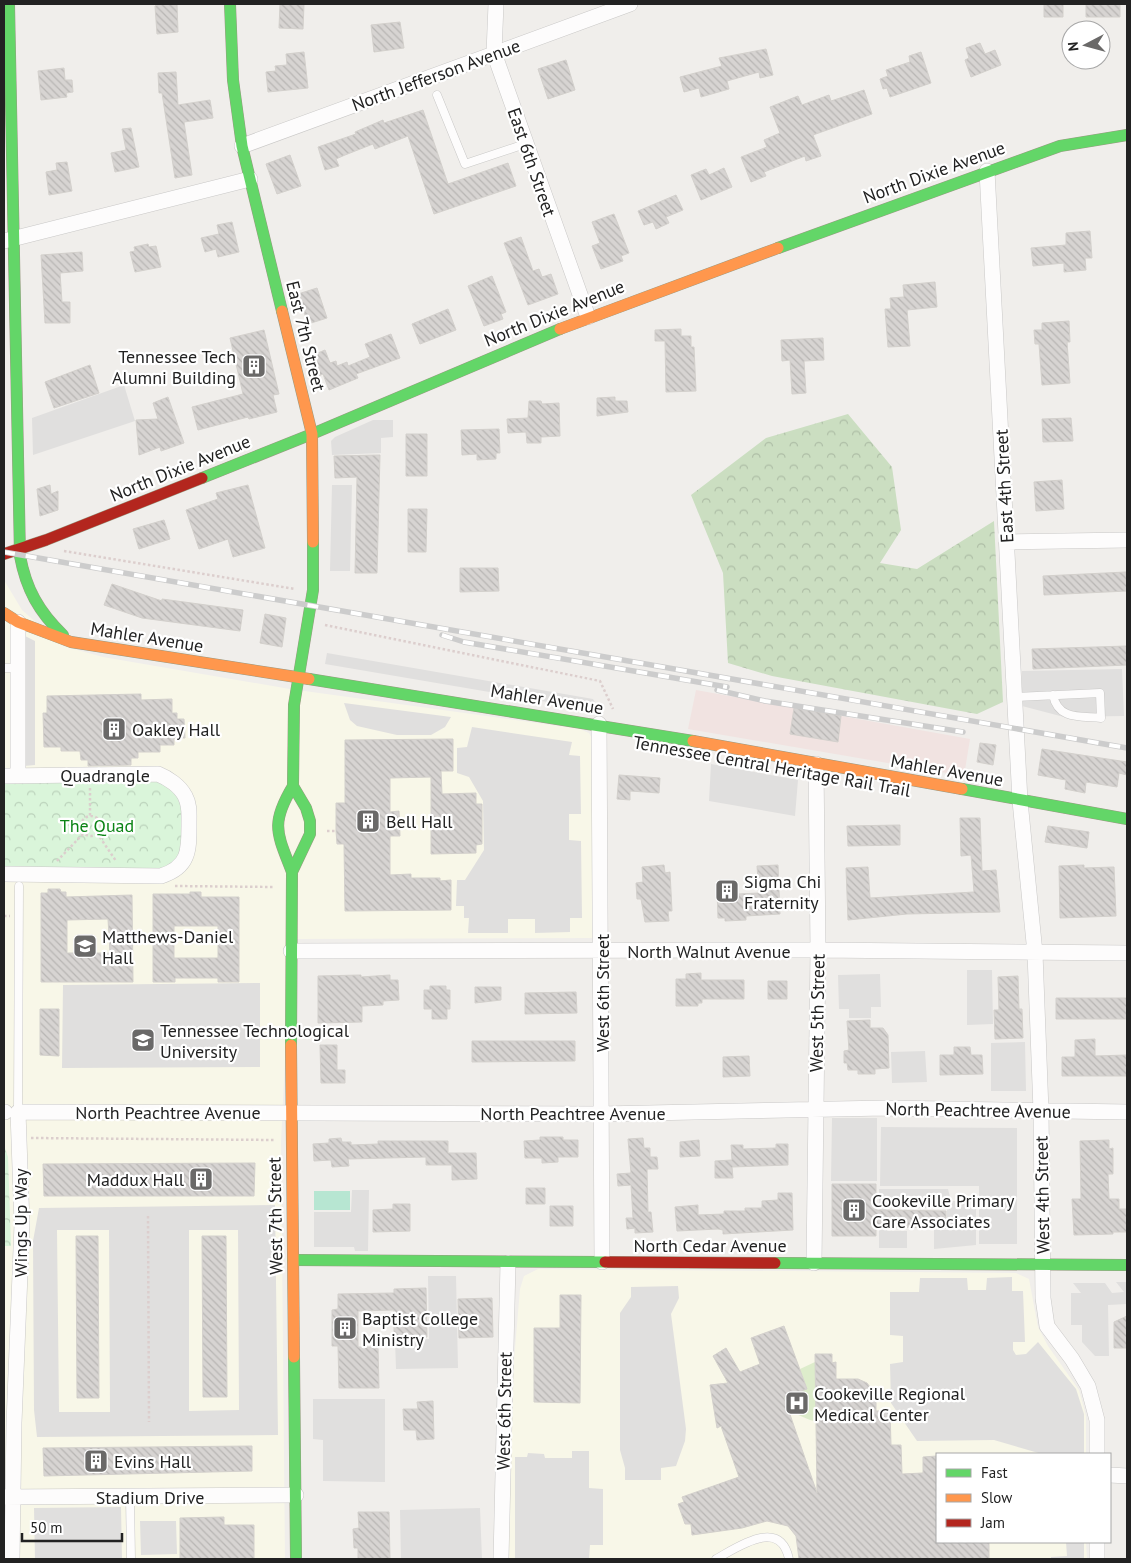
<svg xmlns="http://www.w3.org/2000/svg" width="1131" height="1563" font-family="'PT Sans',sans-serif">
	<defs>
		<pattern id="forest-crowns" width="20" height="18" patternUnits="userSpaceOnUse" patternTransform="scale(1.25)"><rect width="20" height="18" fill="#cbdec1"/><path d="M2 6a3 3 0 1 1 6 0M12 15a3 3 0 1 1 6 0" fill="none" stroke="#aebea6"/></pattern>
		<pattern id="park-crowns" width="20" height="18" patternUnits="userSpaceOnUse" patternTransform="scale(1.25)"><rect width="20" height="18" fill="#daf5da"/><path d="M2 6a3 3 0 1 1 6 0M12 15a3 3 0 1 1 6 0" fill="none" stroke="#bbd2bb"/></pattern>
		<pattern id="building-back-hatch" width="6" height="6" patternUnits="userSpaceOnUse" patternTransform="scale(1.25)"><rect width="6" height="6" fill="#d7d4d2"/><path d="M-1 5l2 2M0 0l6 6M5-1l2 2" fill="none" stroke="#b8b6b4"/></pattern>
	</defs>
	<rect width="100%" height="100%" fill="#f0eeeb"/>
	<path fill="#f1e3e1" d="M696,690L970,739L964,776L688,729Z"/>
	<path fill="#f8f7e8" d="M4,580L22,610L63,646L103,657L290,689L580,729L589,733L594,742L596,938L291,939L281,1141L285,1559H4Z
		M538,1269L1016,1273L1029,1279L1038,1327L1048,1346L1079,1390L1086,1416V1454H937V1542H1086L1087,1559H508L513,1372L520,1289L524,1276Z"/>
	<path fill="url(#forest-crowns)" d="M848,414L892,467L901,530L880,563L917,569L994,521L1003,702L977,714L772,676L728,663L723,573L691,495L766,438Z"/>
	<path fill="url(#park-crowns)" d="M158,774L184,794L189,850L170,873L4,877V776Z
		M4,1145L8,1157L11,1246H4Z"/>
	<path fill="#ddeccb" d="M815,1362L816,1421C809,1421 799,1414 789,1412L784,1397L807,1389L800,1369Z"/>
	<path fill="#b7e6d2" d="M314,1191H350V1210H314Z"/>
	<path fill="#e0dfde" fill-rule="evenodd" d="M124,385L135,421L33,455L32,418Z
		M373,420H393V437L381,438V453L332,455L331,441L335,437Z
		M332,485H352L350,571H330Z
		M25,636L35,641V765L24,766Z
		M327,653L593,699L600,711L325,664Z
		M1122,669L1124,716L1064,717L1022,706V671Z
		M344,703L451,717L445,727L431,735H397L357,726L350,720Z
		M472,727L572,742L569,755L580,756L581,814H569V840L581,841L582,918H570V932L535,933V919H508V933H468L469,918H464V906H456L457,880H465L484,850L483,801L469,777L457,773V748L467,747Z
		M711,764L798,780L795,816L709,801Z
		M967,970H992L993,1024L967,1025Z
		M880,974L881,1007H871V1018H849V1009H839L838,975Z
		M260,983V1067L62,1068L63,985Z
		M1025,1042L1026,1091H991V1043Z
		M925,1051L927,1082L892,1083L891,1052Z
		M832,1118H877V1181H831Z
		M881,1127L1017,1128V1244H979V1186H880Z
		M879,1189H948L951,1201H976V1245L934,1249V1230H947V1208H887V1231H907V1248H879Z
		M352,1190H369L368,1251H355L354,1247H314V1212H351Z
		M275,1205L278,1435L37,1437L34,1410L33,1241L39,1208ZM57,1230H109L110,1412H59ZM189,1230H238L239,1410L189,1411Z
		M428,1276H456L458,1368L396,1369L395,1340L429,1339Z
		M1012,1277V1291H1023L1025,1342H1013V1350L1016,1355L1026,1354L1038,1342L1076,1389L1084,1414V1454H1042L994,1440L917,1441L891,1403L890,1364L903,1362V1336L890,1335V1292H919L920,1278H967L968,1290H986L987,1278Z
		M1116,1282H1127V1304L1108,1305L1109,1356H1095L1082,1342V1325H1071V1293H1081L1073,1283H1105L1112,1293L1124,1292Z
		M678,1286L679,1298L671,1314L686,1429L685,1441L676,1466L661,1468V1480H625V1468L620,1450V1313L631,1297V1287Z
		M313,1399H385V1482L323,1481V1440L313,1439Z
		M572,1451H589V1488L603,1489V1545H590L589,1559H515V1457H527L528,1453L544,1454L545,1458H572Z
		M121,1507L122,1559H35L34,1508Z
		M480,1508L482,1559H401L400,1510Z
		M140,1521H176L177,1554L141,1555Z
		M1066,1542H1084V1559H1051V1557L1067,1556Z"/>
	<path fill="url(#building-back-hatch)" stroke="#d3d0cc" fill-rule="evenodd" d="M159,4H177L178,32L157,34L155,6Z
		M280,4H304L303,29L279,28Z
		M1044,4H1063V17H1044Z
		M1086,4H1120V17H1086Z
		M400,22L404,48L374,52L371,25Z
		M980,43L985,54L995,50L1001,65L971,77L965,60L969,58L966,48Z
		M766,49L773,75L760,78L759,72L727,81L729,89L701,97L699,88L684,92L680,77L722,66L719,58Z
		M304,52L308,88L268,92L266,72L276,71L275,66L287,65L286,54Z
		M921,52L931,83L890,97L887,88L883,89L880,79L888,76L886,70L910,62L909,56Z
		M566,60L575,90L548,99L538,69Z
		M64,68L65,80H72L73,92L66,93L67,97L41,100L38,71Z
		M176,72L178,105L210,100L213,118L184,122L192,175L175,178L162,93H159L158,73Z
		M864,90L872,114L813,135L821,156L806,161L805,156L764,172L766,176L751,182L741,157L767,147L764,140L780,133L770,107L798,96L802,105L829,95L831,101Z
		M423,110L448,184L508,163L516,186L434,214L408,136L375,149L373,144L345,155L336,159L339,166L325,170L318,147L356,134L355,132L383,120L384,123Z
		M131,128L139,167L115,172L111,153L126,150L122,129Z
		M290,155L301,186L277,194L266,164Z
		M67,162L72,191L49,195L46,172L57,170L56,163Z
		M724,168L732,187L701,200L691,175L706,169L709,175Z
		M676,195L683,210L666,217L669,223L656,229L653,222L644,225L638,211Z
		M614,214L629,253L621,256L623,261L601,269L592,246L600,243L592,222Z
		M232,222L239,252L218,257L216,249L205,252L201,238L219,234L217,225Z
		M1090,231L1092,258H1085L1086,270L1064,272V263L1033,266L1031,248L1066,245V233Z
		M521,237L533,271L539,269L542,277L551,274L558,294L528,305L504,243Z
		M148,244L149,247L156,246L161,267L135,272L130,252L135,251L134,247Z
		M82,252L83,271L60,273L62,302H70V323H45L41,255Z
		M492,276L506,312L501,314L503,319L484,326L468,286Z
		M935,282L937,307L907,310L910,346L888,347L885,309H891L890,298L904,297L903,285Z
		M317,288L327,318L308,324L298,294Z
		M448,309L456,330L420,344L412,324Z
		M1069,321L1070,342H1067L1070,383L1042,385L1039,344H1035L1034,330H1042V323Z
		M681,329V336H691V347H694L696,391L666,392L665,341H655V330Z
		M264,330L279,394L273,395L277,412L249,419L248,417L198,430L192,407L243,394L230,338Z
		M391,334L400,358L356,374L358,378L329,390L323,374L314,378L306,358L325,350L330,363L336,361L337,366L347,362L348,366L370,357L365,344Z
		M823,338L824,360L804,361L806,393L792,394L790,360L782,361L781,340Z
		M90,365L99,393L54,408L45,382Z
		M168,397L184,443L161,451L160,447L139,455L136,420L158,419L153,403Z
		M615,397V401H627L628,412L597,416V398Z
		M529,401H541L542,404L559,403L560,436L541,437V443H527L526,432L508,433L507,419L528,418Z
		M1071,418L1073,441L1043,442L1042,419Z
		M499,429L500,453H496V459L477,460V454L462,455L461,430Z
		M406,434H427V476H406Z
		M380,455L377,573H355L357,477L335,478L334,456Z
		M1062,480L1064,509L1036,511L1034,482Z
		M50,485L51,494L58,491V510L40,516L37,489Z
		M248,485L265,548L233,557L228,539L199,549L186,510L218,499L216,493Z
		M408,509H427L426,552H408Z
		M164,520L170,539L139,549L133,529Z
		M460,568H498L499,591L460,592Z
		M1126,572L1127,591L1044,595L1043,576Z
		M112,584L162,601V599L243,610L240,631L142,618L104,605Z
		M265,614L286,618L282,647L260,643Z
		M1127,646V665L1033,669L1032,649Z
		M141,694V700L172,699V713H177V719H184L185,738H174V745H160V752H138V758H131V765L88,766V760H81L80,751H61V747H44L43,713H47V696Z
		M794,708L841,716L838,742L790,734Z
		M453,739V771H441L442,794L476,793V804H482V844L476,845V853L431,854V777L390,778V812L399,811L400,836H390V875L411,874V878H440V881L451,880V910L345,911L344,844H337L336,831V803H345V740Z
		M980,743L996,745L993,765L977,762Z
		M1042,749L1127,762V775L1119,773L1117,787L1086,782L1085,793L1065,789L1066,780L1038,775Z
		M619,775L660,778L659,793L630,791V800L617,799Z
		M960,818H980L982,871L996,870L1000,912L907,914L848,920L846,868L868,867L870,898L974,892L971,855L961,856Z
		M900,825V845L848,846L847,826Z
		M1048,826L1089,832L1087,848L1045,842Z
		M664,865L665,873L670,872L672,911H668L669,921L645,922L641,899H637L636,883L643,882L642,867Z
		M778,865L780,914L746,916V920L725,921V918H718L717,890L738,888V894L759,893L757,866Z
		M1084,865V868L1114,867L1116,916L1060,918L1059,866Z
		M48,889H60L61,892H66V897L132,895L133,982H41V893H48ZM108,919L110,953H67V920Z
		M190,892H201V897H239V982H218V978H175V982H153V894H190ZM174,926H218V958H174Z
		M701,973V980H744V999H702V1003H698V1006H676V979H686V974Z
		M361,975V977L390,975V980H398L399,1000L383,1001V1005L362,1006V1022L318,1023V976Z
		M1018,976L1019,1009H1022L1023,1038L995,1039L994,1010H999L998,977Z
		M768,981H787V999H768Z
		M430,986H446V990H450V1009H447V1019H432V1009H424V990H430Z
		M475,987H501V1000L475,1003Z
		M576,992L577,1013L525,1014V993Z
		M1056,998H1127V1019H1056Z
		M40,1009H59V1056L40,1055Z
		M870,1020V1028H883L888,1035L889,1068L875,1069V1074H858V1070H848L847,1063H844V1051L849,1050L847,1021Z
		M1095,1039V1056L1127,1055V1076H1062V1057H1075V1040Z
		M472,1041H575V1061L472,1062Z
		M320,1045H337V1070H345V1083H321Z
		M954,1047H970L971,1055H982L983,1074L940,1075V1055H954Z
		M749,1056L750,1076L723,1077V1057Z
		M540,1137H563V1140H578V1157H558V1162L542,1163V1158H525L524,1141L540,1140Z
		M341,1138L342,1142H351V1145L378,1144V1141H448V1153H476L477,1179L452,1180V1165H426V1157L348,1159L349,1166L332,1167L331,1160L314,1161L313,1144L329,1143V1139Z
		M643,1138L644,1148H650V1157H657L658,1169H647L648,1212H651L653,1232L635,1233V1228L627,1229L626,1218H633L631,1185L618,1186L617,1174L631,1173L628,1139Z
		M699,1140L700,1156L680,1157V1142Z
		M1109,1140V1149L1113,1148V1174H1108L1109,1199H1119V1209H1127V1232H1113V1234L1074,1235L1072,1199H1081L1080,1141Z
		M776,1144H788V1165L732,1167L733,1178H715V1161L732,1160L731,1145H743V1149L776,1148Z
		M255,1163L254,1196H44L43,1164Z
		M832,1184H876V1210L946,1211V1228L876,1227V1236H832Z
		M526,1188H545V1204H526Z
		M778,1193H792L793,1230L723,1234V1230L718,1229L677,1231L675,1207L698,1205V1215L724,1214V1211H745V1208H762V1201L778,1200Z
		M393,1204H410V1231L373,1232V1210L393,1209Z
		M550,1206H573V1226H550Z
		M76,1236H98L99,1398H77Z
		M202,1236H226L227,1397H203Z
		M426,1288L427,1337L394,1338V1310L358,1311V1347H378L379,1388H339L338,1346H332V1310L338,1309V1294L394,1293V1289Z
		M560,1295H581L580,1403L534,1402V1328H560Z
		M492,1298L493,1337L459,1338L458,1299Z
		M1127,1316V1348H1114V1322Z
		M784,1326L807,1389L784,1397L817,1493L815,1354H832V1363L836,1362V1379H858L867,1383L876,1395V1411H890L891,1445H901L902,1474L923,1473V1457L937,1456V1542H989V1559H799L796,1536L788,1526L767,1521L742,1528L692,1535L691,1524H685L678,1504L684,1502L682,1497L739,1477L721,1426L717,1428L710,1385L728,1383L713,1356L726,1348L740,1372L760,1364L751,1338Z
		M433,1401L434,1439L417,1440L416,1430H404L403,1409H418L417,1402Z
		M252,1446V1471L44,1476L43,1448Z
		M358,1512H389L390,1559H358V1548H354L353,1529L359,1528Z
		M224,1517V1525H254V1559H180V1518Z"/>
	<g fill="none" stroke-linecap="round" stroke-linejoin="round">
		<g stroke="#c9c8c7" stroke-width="9">
			<path id="lane" d="M437,95L465,164L525,144
				M4,668H18
				M1015,697L1100,693L1101,718C1080,716 1058,720 1053,695
				M18,1112L19,886
				M130,1497L131,1559
				M716,1559C738,1547 780,1517 789,1559"/>
		</g>
		<g stroke="#c9c8c7" stroke-width="16">
			<path id="street" d="M496,4L494,53L588,317
				M242,146L630,4
				M987,171L1020,801L1035,953L1041,1111L1043,1298L1047,1326L1072,1359L1088,1386L1097,1420V1454
				M4,241L250,179
				M1007,542L1127,540
				M599,724L602,1262
				M18,771V622
				M4,776L158,774C168,778 180,786 185,796C190,805 189,814 189,823C189,849 190,867 161,876L4,874
				M291,951L818,950L1127,953
				M4,1112H5
				M814,1263L818,950L816,764
				M1110,1475L1127,1476
				M4,1497L296,1495
				M12,1559L14,1423L22,1224L18,1112L602,1114L885,1108L1127,1112
				M501,1559L508,1263
				M1097,1559V1542"/>
		</g>
		<g stroke="#999a82" stroke-width="12">
			<path id="fast" d="M9,4L20,556C26,589 39,612 63,635
				M230,4L233,80L242,146L282,311
				M778,248L1060,146L1127,135
				M202,478L312,434L560,329
				M309,679L693,741
				M293,786L294,705L313,590V542
				M962,789L1127,819
				M291,1045L292,872L310,834V821L306,808L293,786C270,824 277,833 292,872
				M293,1260L605,1262
				M775,1263L1127,1265
				M294,1357L296,1559"/>
		</g>
		<g stroke="#999a82" stroke-width="12">
			<path id="slow" d="M282,311L312,434L313,542
				M560,329L778,248
				M4,613L18,622L71,642L309,679
				M693,741L962,789
				M291,1045L294,1357"/>
		</g>
		<g stroke="#999a82" stroke-width="12">
			<path id="jam" d="M4,554L46,540L202,478
				M605,1262L775,1263"/>
		</g>
		<path stroke="#dccecd" stroke-width="2.5" stroke-dasharray="2.5 2.5" stroke-linecap="butt" d="M64,551L295,589
			M325,625L600,681L613,709
			M90,788V816
			M81 826a10 10 0 1 1 20 0a10 10 0 1 1-20 0Z
			M327,831H336
			M97,833L116,861
			M57,861L84,833
			M175,886L275,887
			M4,916H10
			M31,1138L276,1140
			M148,1216L149,1422"/>
		<use href="#lane" stroke="#fdfcfc" stroke-width="8"/>
		<use href="#street" stroke="#fdfcfc" stroke-width="15"/>
		<use href="#fast" stroke="#63d668" stroke-width="11"/>
		<use href="#slow" stroke="#ff974d" stroke-width="11"/>
		<use href="#jam" stroke="#b3261e" stroke-width="11"/>
		<g stroke="#ccc" stroke-width="5.5">
			<path id="rail" d="M4,552L1127,748
				M442,635L464,642L727,687
				M717,690L765,701L963,732"/>
		</g>
		<use href="#rail" stroke="#fff" stroke-width="4" stroke-dasharray="11" stroke-linecap="butt"/>
	</g>
	<defs>
		<g id="building-square" transform="scale(1.25)"><rect x="-9" y="-9" width="18" height="18" rx="4" fill="#6a6968" stroke="#fff"/><path d="M-4-6H4V6H1V3H-1V6H-4ZM-2.5-4.3h1.7v1.8h-1.7ZM.8-4.3h1.7v1.8H.8ZM-2.5-1h1.7V.8h-1.7ZM.8-1h1.7V.8H.8Z" fill="#fff"/></g>
		<g id="university-square" transform="scale(1.25)"><rect x="-9" y="-9" width="18" height="18" rx="4" fill="#6a6968" stroke="#fff"/><path d="M0-5L7-2L0 1L-7-2ZM-4 1L0 2.5L4 1V4Q0 6-4 4Z" fill="#fff"/></g>
		<g id="hospital-square" transform="scale(1.25)"><rect x="-9" y="-9" width="18" height="18" rx="4" fill="#6a6968" stroke="#fff"/><path d="M-5-5h3v3.5h4V-5h3V5h-3V1.5h-4V5h-3Z" fill="#fff"/></g>
	</defs>
	<g fill-rule="evenodd">
		<use href="#building-square" x="254" y="366"/>
		<use href="#building-square" x="114" y="729"/>
		<use href="#building-square" x="368" y="821"/>
		<use href="#building-square" x="727" y="891"/>
		<use href="#university-square" x="85" y="946"/>
		<use href="#university-square" x="143" y="1040"/>
		<use href="#building-square" x="201" y="1179"/>
		<use href="#building-square" x="854" y="1210"/>
		<use href="#building-square" x="345" y="1328"/>
		<use href="#hospital-square" x="797" y="1403"/>
		<use href="#building-square" x="96" y="1461"/>
	</g>
	<g text-anchor="middle" dominant-baseline="central" stroke-width="4.5" stroke-linejoin="round" paint-order="stroke">
		<g font-size="18" fill="#222" stroke="#fff">
			<text transform="translate(436 75) rotate(-20)">North Jefferson Avenue</text>
			<text transform="translate(532 162) rotate(71)">East 6th Street</text>
			<text transform="translate(934 172) rotate(-20)">North Dixie Avenue</text>
			<text transform="translate(554 313) rotate(-22)">North Dixie Avenue</text>
			<text transform="translate(306 336) rotate(76)">East 7th Street</text>
			<text transform="translate(180 468) rotate(-22)">North Dixie Avenue</text>
			<text transform="translate(1004 486) rotate(-93)">East 4th Street</text>
			<text transform="translate(147 637) rotate(9)">Mahler Avenue</text>
			<text transform="translate(547 699) rotate(9)">Mahler Avenue</text>
			<text transform="translate(772 766) rotate(10)">Tennessee Central Heritage Rail Trail</text>
			<text transform="translate(947 770) rotate(10)">Mahler Avenue</text>
			<text x="105" y="775">Quadrangle</text>
			<text x="709" y="951">North Walnut Avenue</text>
			<text transform="translate(602 993) rotate(-90)">West 6th Street</text>
			<text transform="translate(817 1013) rotate(-89)">West 5th Street</text>
			<text transform="translate(978 1110) rotate(1)">North Peachtree Avenue</text>
			<text x="168" y="1112">North Peachtree Avenue</text>
			<text x="573" y="1113">North Peachtree Avenue</text>
			<text transform="translate(1042 1195) rotate(-91)">West 4th Street</text>
			<text transform="translate(275 1216) rotate(-91)">West 7th Street</text>
			<text transform="translate(20 1223) rotate(-90)">Wings Up Way</text>
			<text x="710" y="1245">North Cedar Avenue</text>
			<text transform="translate(504 1411) rotate(-89)">West 6th Street</text>
			<text x="150" y="1497">Stadium Drive</text>
		</g>
		<g font-size="18" fill="#222" stroke="#fff" text-anchor="start">
			<text x="236" y="356" text-anchor="end">Tennessee Tech<tspan x="236" dy="21">Alumni Building</tspan></text>
			<text x="132" y="729">Oakley Hall</text>
			<text x="386" y="821">Bell Hall</text>
			<text x="744" y="881">Sigma Chi<tspan x="744" dy="21">Fraternity</tspan></text>
			<text x="102" y="936">Matthews-Daniel<tspan x="102" dy="21">Hall</tspan></text>
			<text x="160" y="1030">Tennessee Technological<tspan x="160" dy="21">University</tspan></text>
			<text x="184" y="1179" text-anchor="end">Maddux Hall</text>
			<text x="872" y="1200">Cookeville Primary<tspan x="872" dy="21">Care Associates</tspan></text>
			<text x="362" y="1318">Baptist College<tspan x="362" dy="21">Ministry</tspan></text>
			<text x="814" y="1393">Cookeville Regional<tspan x="814" dy="21">Medical Center</tspan></text>
			<text x="114" y="1461">Evins Hall</text>
		</g>
		<g font-size="18" fill="#0c8416" stroke="#fff">
			<text x="97" y="825">The Quad</text>
		</g>
	</g>
	<rect width="1131" height="1563" fill="none" stroke="#222222" stroke-width="10"/>
	<rect x="936" y="1453" width="175" height="90" fill="#ffffff" stroke="#a7a7a7"/>
	<rect x="946" y="1469" width="25" height="8" fill="#63d668" stroke="#a7a7a7"/>
	<text x="981" y="1478" font-size="15" fill="#222222">Fast</text>
	<rect x="946" y="1494" width="25" height="8" fill="#ff974d" stroke="#a7a7a7"/>
	<text x="981" y="1503" font-size="15" fill="#222222">Slow</text>
	<rect x="946" y="1519" width="25" height="8" fill="#b3261e" stroke="#a7a7a7"/>
	<text x="981" y="1528" font-size="15" fill="#222222">Jam</text>
	<g transform="translate(1086 45) rotate(264)"><circle r="24" fill="#ffffff" stroke="#a7a7a7"/>
	<path d="M0-4L9 19L0 12L-9 19Z" fill="#6a6968"/>
	<text y="-8" font-size="14" font-weight="bold" text-anchor="middle" fill="#222222">N</text>
	</g>
	<path d="M22 1533v8h100v-8" fill="none" stroke="#222222" stroke-width="2.5"/>
	<text x="30" y="1533" font-size="15" fill="#222222" stroke="#ffffff" stroke-width="4" paint-order="stroke">50 m</text>
</svg>
